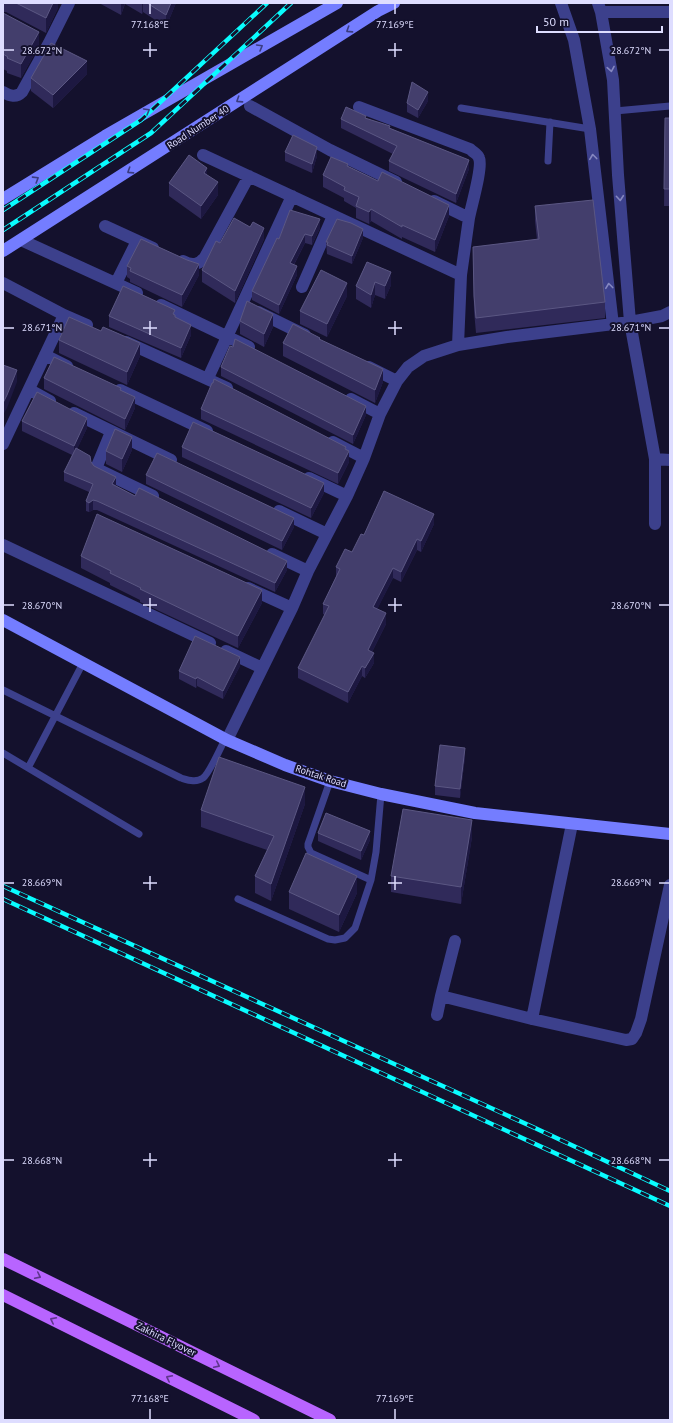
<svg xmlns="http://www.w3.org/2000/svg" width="673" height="1423" font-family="'PT Sans',sans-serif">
	<rect width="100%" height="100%" fill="#14112d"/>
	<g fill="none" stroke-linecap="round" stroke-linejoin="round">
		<path stroke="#3c408c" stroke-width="7" d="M461,108L590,129
			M615,111L670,106
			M548,161L550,122
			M3,690L181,778C188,780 196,783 203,778C209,774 221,747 225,739
			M3,753L139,834
			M28,768L83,663
			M330,781L308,844V847L311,853L371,880
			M238,899L328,939L335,940L345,938L355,928L371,880L376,852L381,794"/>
		<path stroke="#3c408c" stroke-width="12" d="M561,3L574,40L590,129L613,325
			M598,3L601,12L613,80L618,175L630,322L655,459V524
			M601,12H670
			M3,92C10,96 16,98 22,92L49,43L69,3
			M250,106L330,150L396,182
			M359,107L470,149C473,152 478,154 479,158C483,167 471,207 469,218
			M203,155L461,275
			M434,201L469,218L461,275L458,345
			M105,226L153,248
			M21,240L137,293
			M183,261C192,266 199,265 205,257L249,176
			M3,283L64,315L87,325
			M116,283L137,241
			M302,287L333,216
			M161,305L249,347
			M258,312L305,335
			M126,342L227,388
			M45,355L67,366
			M369,367L397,381
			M208,378L292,196
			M30,390L50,401
			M120,390L207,431
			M351,399L380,414
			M74,413L171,460
			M111,432L97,466V469L153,496
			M333,442L364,458
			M3,444L64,315
			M655,459L670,460
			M309,478L347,496
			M279,511L327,534
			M3,545L210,643
			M272,554L308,571
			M248,588L292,608
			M226,651L262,668
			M227,740L292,608L308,571L347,496L364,458L380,414L397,381L408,367L424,356L458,345L507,337L630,322L662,316L670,312
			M441,996L455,941
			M437,1015L441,996L532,1019L626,1040L632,1039L636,1033L641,1019L670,885
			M532,1019L572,824"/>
		<path stroke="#747dff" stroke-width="12" d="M3,199L105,136L337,3
			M3,251L378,11L394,3
			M3,620L227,740L285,765L330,781L381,794L475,813L670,834"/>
		<path stroke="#b864ff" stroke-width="12" d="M3,1259L330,1420
			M3,1295L254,1420"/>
		<g stroke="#09fcff" stroke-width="4.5">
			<path id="rail" d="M3,210L141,120L267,3
				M3,230L151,133L291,3
				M3,886L535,1128L670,1191
				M3,899L670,1206"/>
		</g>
		<use href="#rail" stroke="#14112d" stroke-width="3" stroke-dasharray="9" stroke-linecap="butt"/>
	</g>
	<path fill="#302a5a" d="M3,3H58V8L46,33L6,12H3Z
		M99,3H176L166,27L143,12L142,14L125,4L121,15Z
		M3,13L39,46L21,78L7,73V71L3,69Z
		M87,74L53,108L31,91V78Z
		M428,101L418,118L407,112V103Z
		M665,118H670V206H664Z
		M341,119H366L390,128L469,169L456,203L389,171V161L393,154L341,128Z
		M285,152L317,156L312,173L285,161Z
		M348,166L449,216L435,252L402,237V239L371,221L369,224L356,218V208L344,201V198L323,187V175Z
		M207,175L218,195L201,219L169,196V183Z
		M535,206L605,302V318L476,333L474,311L473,247L537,240L535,221Z
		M320,228L312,245L305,243L294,265L297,275L279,314L252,300V291L279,239Z
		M363,238L352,264L327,254L326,242Z
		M264,239L235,303L202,282V270L220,243Z
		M367,262L391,285L385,299L375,295L371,308L356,299V286Z
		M127,266L199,275L182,307L130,282V279L127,277Z
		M347,296L327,337L300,324V311Z
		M109,316L175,317L191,335L181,358L109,327Z
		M240,321L273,327L264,347L240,334Z
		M101,331L140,356L127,385L59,353V340Z
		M320,340L383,382L375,403L283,356V343Z
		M221,367L366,415L353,444L221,376Z
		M44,378L121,391L135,408L125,430L44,389Z
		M201,409L346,450L349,462L338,484L201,419Z
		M22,421L87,428L77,449L94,466L116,486L135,496L287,570L275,592L97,510H93L89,512L86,511V501L89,492L64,481V472L72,455L22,431Z
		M182,447L324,493L311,518L182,457Z
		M132,450L122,472L106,464V451Z
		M146,475L294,527L282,550L146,484Z
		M434,524L421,552L417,550L401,582L393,578L377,609L386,624L372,652L374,663L365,678L362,676L348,703L298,678V668L325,615L323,614V604L336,577V567L352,552L364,535Z
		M81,556L262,603L238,648L140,602V600L110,585V583L81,568Z
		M240,666L223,699L197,686L196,688L179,679V671Z
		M465,757L460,798L435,795V786Z
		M305,804L271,901L255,893V876L267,850L201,827V810Z
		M318,833L370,840L361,860L318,841Z
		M472,837L461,904L391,892V876Z
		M289,892L357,893L339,932L289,909Z"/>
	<path fill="#1d1841" d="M53,3H58V8L46,33V18Z
		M121,3H125L121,15Z
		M142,3H143V12L142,14Z
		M171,3H176L166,27V15Z
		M39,32V46L21,78V64Z
		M87,61V74L53,108V95Z
		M428,92V101L418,118V110Z
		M317,147V156L312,173V164Z
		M469,160V169L456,203V194Z
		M207,168V181L204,173Z
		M218,182V195L201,219V206Z
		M449,205V216L435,252V240Z
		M371,209V221L369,224V212Z
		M320,219V228L312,245V236Z
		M264,228V239L235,303V291Z
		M363,229V238L352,264V256Z
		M305,234V243L290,272V263Z
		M199,264V275L182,307V295Z
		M297,266V275L279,314V305Z
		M391,272V285L385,299V286Z
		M375,282V295L371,308V295Z
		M347,283V296L327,337V324Z
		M273,314V327L264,347V334Z
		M191,325V335L181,358V348Z
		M140,343V356L127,385V372Z
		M383,369V382L375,403V390Z
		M17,370V382L7,408L3,415V403Z
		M135,397V408L125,430V419Z
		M366,406V415L353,444V435Z
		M87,418V428L74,456V446Z
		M132,437V450L122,472V459Z
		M346,447V457L349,451V462L338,484V473Z
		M116,477V486L112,484Z
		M324,483V493L311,518V508Z
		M93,500V510L89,512V503Z
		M434,514V524L421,552V541Z
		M294,518V527L282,550V541Z
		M417,539V550L401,582V572Z
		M287,561V570L275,592V583Z
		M393,568V578L373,618V607Z
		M262,590V603L238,648V636Z
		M386,613V624L368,660V650Z
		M374,653V663L365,678V668Z
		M240,657V666L223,699V691Z
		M362,666V676L348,703V692Z
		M197,677V686L196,688V679Z
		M465,748V757L460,798V789Z
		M305,787V804L271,901V884Z
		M472,820V837L461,904V887Z
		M370,831V840L361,860V851Z
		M357,876V893L339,932V915Z"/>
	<path fill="#433e6c" stroke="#5b5783" d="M16,3H53L46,18Z
		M147,3H171L166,15Z
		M3,13L39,32L21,64L7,58L8,57L3,54Z
		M51,43L87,61L53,95L31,78Z
		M412,82L428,92L418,110L407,103Z
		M346,107L366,116L365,118L390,126L389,128L469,160L456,194L389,161L397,146L341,119Z
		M665,118H670V189H664Z
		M293,135L317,147L312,164L285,152Z
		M189,155L207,168L204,173L218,182L201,206L169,183Z
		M331,157L348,164L347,166L378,181L382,172L449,205L435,240L402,225V227L371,209L369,212L356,206L359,197L344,190L345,187L323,175Z
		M593,200L605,302L476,318L474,296L473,247L539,239L535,206Z
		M290,210L320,219L312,236L305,234L290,263L297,266L279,305L252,291L277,238L279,239Z
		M234,218L250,227L253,222L264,228L235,291L202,270L216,241L220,243Z
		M337,219L351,223L363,229L352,256L327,245L328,242H326Z
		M141,239L187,260L199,264L182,295L130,271L131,268L127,266Z
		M367,262L391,272L385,286L375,282L371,295L356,286Z
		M321,270L347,283L327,324L300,311Z
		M123,286L175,310L173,314L175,315V317L191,325L181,348L109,316Z
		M247,301L273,314L264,334L240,321Z
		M69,317L101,331L103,327L140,343L127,372L59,340Z
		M293,324L320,338L319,339L383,369L375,390L283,343Z
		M235,339L366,406L353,435L221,367L230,346L233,347Z
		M54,357L121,388L120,390L135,397L125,419L44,378Z
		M3,365L17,370L7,395L3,403Z
		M214,379L346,447L345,449L349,451L338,473L201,409L212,383H213Z
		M37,392L87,418L74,446L22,421Z
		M193,422L324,483L311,508L182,447Z
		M115,429L132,437L122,459L106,451Z
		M76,448L90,456L91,462L94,466L116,477L112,484L135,496L139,488L287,561L275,583L97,501L93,500L89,503L86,501L93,484L64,472Z
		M157,453L294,518L282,541L146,475Z
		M384,491L434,514L421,541L417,539L401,572L393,568L373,607L386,613L368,650L374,653L365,668L362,666L348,692L298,668L329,606L323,604L340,569L336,567L345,549L352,552L361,534L364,535Z
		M97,514L262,590L238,636L140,589L141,588L110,573L111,571L81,556Z
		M195,636L240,657L223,691L197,677L196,679L179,671Z
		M440,745L465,748L460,789L435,786Z
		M219,757L305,787L271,884L255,876L274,836L201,810Z
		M403,809L472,820L461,887L391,876Z
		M326,813L370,831L361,851L318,833Z
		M306,853L357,876L339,915L289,892Z"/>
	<defs><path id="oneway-chevron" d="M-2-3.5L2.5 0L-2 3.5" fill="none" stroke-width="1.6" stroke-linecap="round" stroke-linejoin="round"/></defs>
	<g stroke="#3a3c81">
		<use href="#oneway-chevron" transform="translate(349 30) rotate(147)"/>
		<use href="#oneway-chevron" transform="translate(260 47) rotate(-30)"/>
		<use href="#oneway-chevron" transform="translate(239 100) rotate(147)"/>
		<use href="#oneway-chevron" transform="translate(147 111) rotate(-30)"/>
		<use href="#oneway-chevron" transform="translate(130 171) rotate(147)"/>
		<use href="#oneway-chevron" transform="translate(36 179) rotate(-32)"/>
	</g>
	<g stroke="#8587c0">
		<use href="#oneway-chevron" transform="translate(611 69) rotate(80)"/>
		<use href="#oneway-chevron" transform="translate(593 157) rotate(-97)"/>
		<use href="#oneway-chevron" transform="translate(620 198) rotate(85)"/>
		<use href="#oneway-chevron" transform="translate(609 286) rotate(-97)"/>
	</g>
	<g stroke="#5e368c">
		<use href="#oneway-chevron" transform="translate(38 1276) rotate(26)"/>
		<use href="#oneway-chevron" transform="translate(53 1320) rotate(-153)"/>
		<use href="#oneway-chevron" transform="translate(217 1365) rotate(26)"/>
		<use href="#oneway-chevron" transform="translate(169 1378) rotate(-153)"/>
	</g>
	<path fill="none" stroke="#deddff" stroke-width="1.5" d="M150,4V14M395,4V14M150,43V57M395,43V57M4,50H14M143,50H157M388,50H402M659,50H669M150,321V335M395,321V335M4,328H14M143,328H157M388,328H402M659,328H669M150,598V612M395,598V612M4,605H14M143,605H157M388,605H402M659,605H669M150,876V890M395,876V890M4,883H14M143,883H157M388,883H402M659,883H669M150,1153V1167M395,1153V1167M4,1160H14M143,1160H157M388,1160H402M659,1160H669M150,1409V1419M395,1409V1419"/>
	<g text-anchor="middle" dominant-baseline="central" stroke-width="4" stroke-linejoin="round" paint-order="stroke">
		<g font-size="10" fill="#deddff" stroke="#14112d">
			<text transform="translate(198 127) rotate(-33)">Road Number 40</text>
			<text transform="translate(321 776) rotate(18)">Rohtak Road</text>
			<text transform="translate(166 1339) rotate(26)">Zakhira Flyover</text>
		</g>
	</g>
	<g font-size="10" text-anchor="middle" fill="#deddff" stroke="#14112d" stroke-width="4" stroke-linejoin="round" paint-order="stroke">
		<text x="150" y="28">77.168°E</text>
		<text x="395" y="28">77.169°E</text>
		<text x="42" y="54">28.672°N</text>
		<text x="631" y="54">28.672°N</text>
		<text x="42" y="331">28.671°N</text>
		<text x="631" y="331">28.671°N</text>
		<text x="42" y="609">28.670°N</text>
		<text x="631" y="609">28.670°N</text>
		<text x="42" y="886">28.669°N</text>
		<text x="631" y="886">28.669°N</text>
		<text x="42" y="1164">28.668°N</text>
		<text x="631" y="1164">28.668°N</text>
		<text x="150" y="1402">77.168°E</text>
		<text x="395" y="1402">77.169°E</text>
	</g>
	<rect width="673" height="1423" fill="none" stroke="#deddff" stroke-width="8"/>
	<path d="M537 26v6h125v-6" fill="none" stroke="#deddff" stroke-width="2"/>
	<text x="543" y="26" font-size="12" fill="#deddff" stroke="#14112d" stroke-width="3" paint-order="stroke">50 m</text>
</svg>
